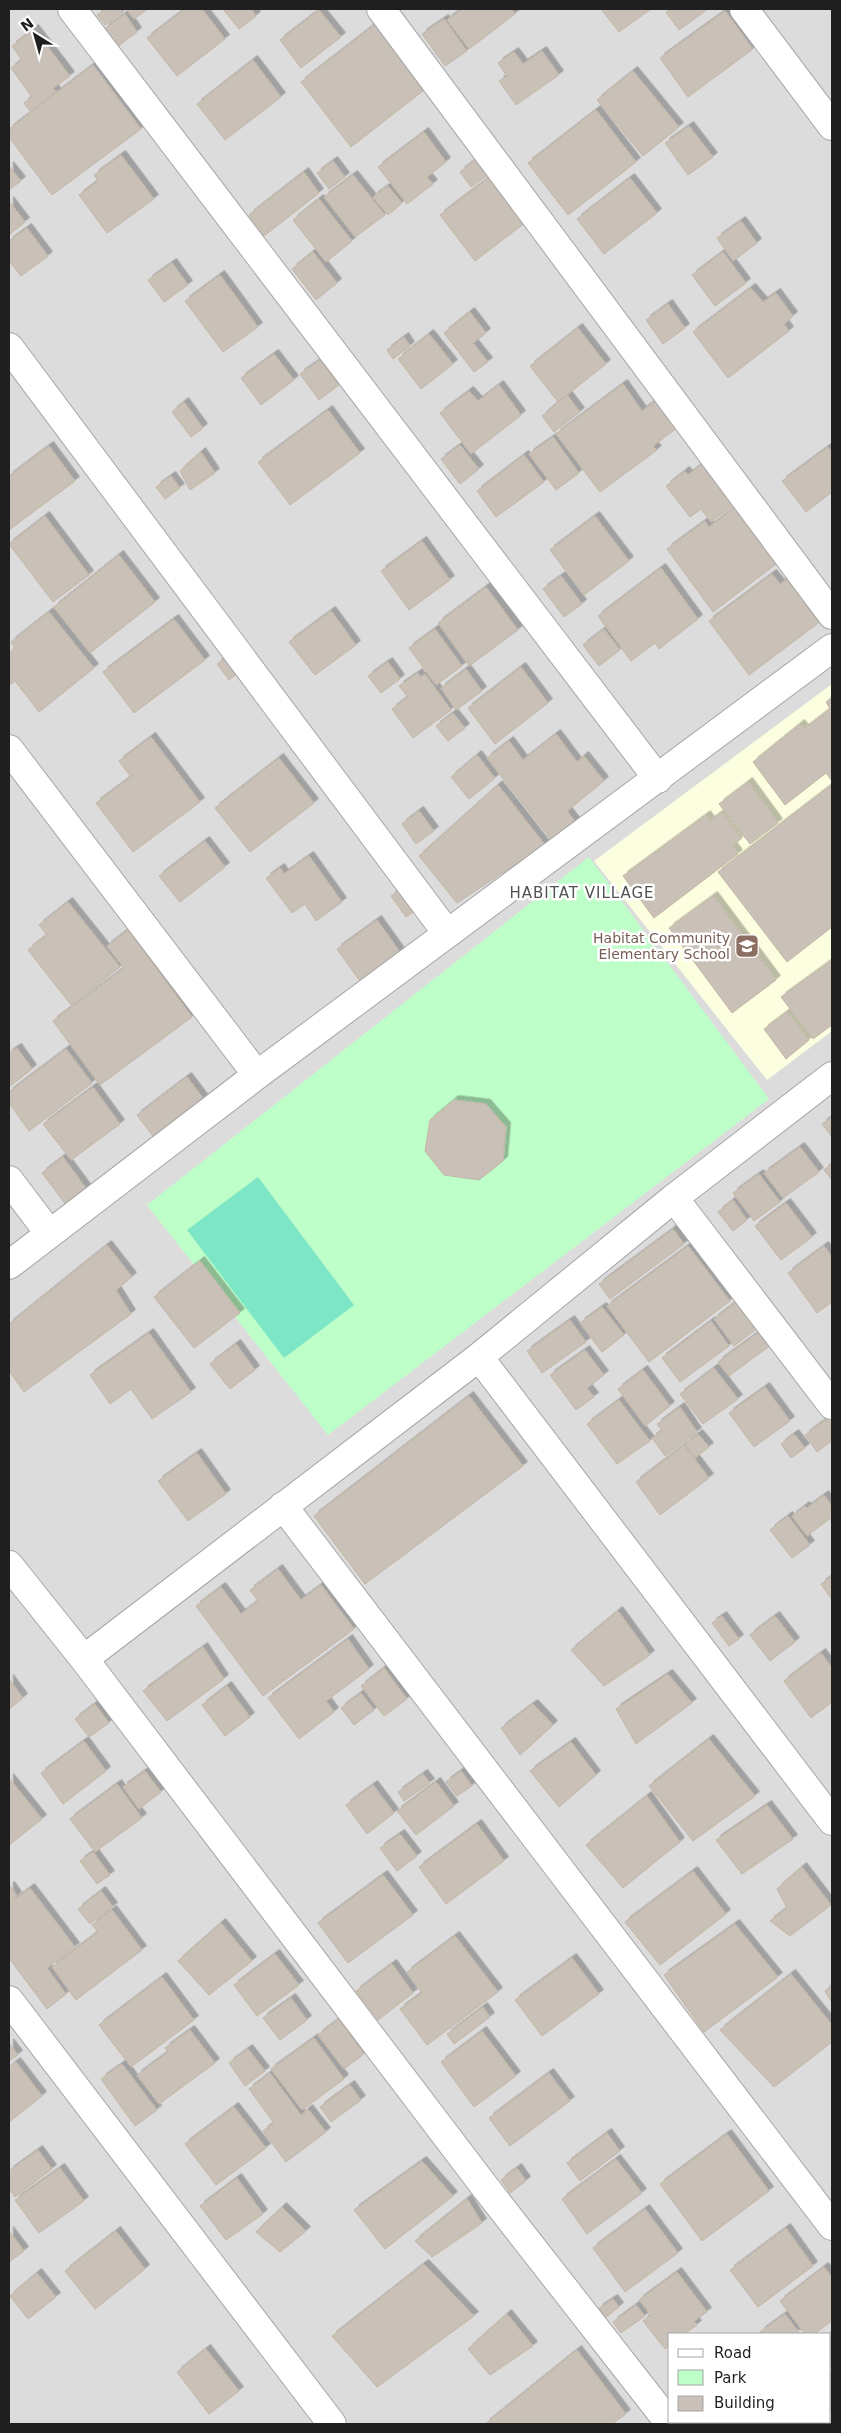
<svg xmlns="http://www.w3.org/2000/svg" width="841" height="2433" font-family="'DejaVu Sans',sans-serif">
	<defs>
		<filter id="shadow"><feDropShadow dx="4.5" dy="-4.5" stdDeviation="0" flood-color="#0004"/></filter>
	</defs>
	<rect width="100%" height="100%" fill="#f1ede4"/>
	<path fill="#dddcdc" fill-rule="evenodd" d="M9,9H832V2424H9ZM670,2334H830V2422H670Z"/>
	<path fill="#fcffdf" d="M832,684V1031L767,1080L594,861Z"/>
	<path fill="#befec8" d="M589,857L769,1099L328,1435L147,1205Z"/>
	<path fill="#7ce6c6" d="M258,1177L354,1305L284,1358L187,1230Z"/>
	<path fill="#c9c0b7" stroke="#c4b5a5" filter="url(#shadow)" d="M106,9H120L123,12L105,25L97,15Z
		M126,9H148L134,19Z
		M185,9H202L225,39L177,76L147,38Z
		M223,9H251L256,16L239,29Z
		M462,9H511L515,14L469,49L447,20Z
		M601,9H651L619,32Z
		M671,9H708L679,30L666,12Z
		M319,10L341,37L301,68L280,40Z
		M725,11L753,49L688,97L660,58Z
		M125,14L137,32L117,47L104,29Z
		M444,19L467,51L445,66L422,34Z
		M378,22L428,87L351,147L301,82Z
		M34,29L70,76L53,88L56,92L30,111L24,103L32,97L11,68L22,60L12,46Z
		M542,51L559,75L516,105L499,81L507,76L498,63L514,52L523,64Z
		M253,60L281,97L225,140L197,104Z
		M93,65L141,129L52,195L9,137V129Z
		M633,71L679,127L643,156L597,100Z
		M596,110L636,162L568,215L528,163Z
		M689,126L713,157L688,175L665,143Z
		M424,132L446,162L427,177L433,184L407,204L378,167Z
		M121,155L154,199L107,233L79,195L98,181L94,175Z
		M480,156L493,171L471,187L460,172Z
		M333,161L345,177L329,189L317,173Z
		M9,166L21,181L9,190Z
		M304,172L319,193L264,236L249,215Z
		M495,173L530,219L475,261L440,215Z
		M353,175L385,215L355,237L324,197Z
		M630,178L657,213L604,254L577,219Z
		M388,186L402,203L388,215L373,197Z
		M319,199L352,241L326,262L293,220Z
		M9,201L25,222L9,235Z
		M741,221L757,243L733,261L717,238Z
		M27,228L48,256L21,276L9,261V241Z
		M313,252L337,283L316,300L292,269Z
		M723,252L746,283L715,306L692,275Z
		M172,263L188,285L164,302L148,280Z
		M220,275L258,327L223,352L185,301Z
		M751,288L763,302L776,293L793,316L784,324L789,331L728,378L693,332Z
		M668,304L685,328L663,344L646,320Z
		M470,312L486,333L473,343L488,362L474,372L444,333Z
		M578,328L606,364L558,402L530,366Z
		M429,334L453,364L421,389L398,359Z
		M404,337L410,346L393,359L387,350Z
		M274,354L294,380L261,405L241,378Z
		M320,360L339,385L319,400L300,374Z
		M623,384L642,411L664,395L685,422L653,446L657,450L600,492L556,434Z
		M499,385L521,415L471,454L440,413L469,391L478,401Z
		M567,395L580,412L554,432L542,416Z
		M184,402L203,428L191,437L172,412Z
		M328,410L360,453L290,505L258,462Z
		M553,437L579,473L556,490L529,454Z
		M460,445L479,469L460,484L441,459Z
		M49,446L75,481L9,530V476Z
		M828,447L832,453V492L806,512L782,481Z
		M201,452L215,473L190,490L180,471Z
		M524,455L544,482L496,517L477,491Z
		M710,458L741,499L711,522L701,509L690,517L666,486L685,471L688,475Z
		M171,476L180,488L165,499L156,487Z
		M742,502L784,558L713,612L667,549L705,521L709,527Z
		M45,516L89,575L53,602L9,544Z
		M595,516L629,561L584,595L550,550Z
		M422,541L450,580L409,610L381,571Z
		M119,555L155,602L90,653L54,607Z
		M661,568L698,619L659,649L655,643L631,661L598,616Z
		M797,572L829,615L749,675L709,621L772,574L780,584Z
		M561,576L582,604L564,617L543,589Z
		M486,587L518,630L469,666L438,623Z
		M331,611L356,645L315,675L289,642Z
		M49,612L94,668L39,712L15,681L9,685V653L15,648L11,642Z
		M174,619L205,660L134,713L103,672Z
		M435,629L462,666L436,685L409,648Z
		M604,629L620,650L599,666L583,645Z
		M232,653L243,668L229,680L217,664Z
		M388,662L400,679L381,693L368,676Z
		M521,667L548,703L495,744L468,708Z
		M466,669L482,691L456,710L441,688Z
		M418,673L420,677L425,674L451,710L413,738L392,709L408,697L399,686Z
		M832,697V781L826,773L785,805L753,762L800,724L804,729L830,709L826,702Z
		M453,713L465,728L448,741L436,726Z
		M556,734L577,762L584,756L604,781L567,811L579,827L556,846L487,758L509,741L523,760Z
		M151,737L200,802L133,852L96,803L131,777L119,761Z
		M477,755L495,778L469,799L451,777Z
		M279,758L314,803L250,852L215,808Z
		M748,782L778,823L750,844L719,804Z
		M498,785L545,845L457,903L419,856Z
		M830,786L832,789V927L787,962L718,872Z
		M419,811L434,831L416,844L402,824Z
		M722,812L742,838L732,846L738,854L654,918L623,876L706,815L710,821Z
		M205,841L225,867L180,902L159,876Z
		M309,856L342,902L316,921L305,904L292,913L266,878L280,868L284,874Z
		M405,886L421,907L406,917L391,896Z
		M713,896L776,980L732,1013L669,928Z
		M68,902L120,967L71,1005L28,950L47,935L39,925Z
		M377,920L402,955L362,984L337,949Z
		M128,930L192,1017L100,1085L53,1021L124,968L107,946Z
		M832,960V1025L813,1039L781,997Z
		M787,1012L809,1040L786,1059L764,1029Z
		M17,1048L32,1069L9,1087V1053Z
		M66,1049L92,1083L29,1131L9,1103V1092Z
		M187,1077L208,1105L158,1143L137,1115Z
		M93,1087L120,1124L71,1160L43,1124Z
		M454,1100L486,1104L506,1127L503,1161L479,1180L444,1175L425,1151L430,1120Z
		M832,1117V1137L822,1124Z
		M800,1147L819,1172L783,1198L764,1173Z
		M63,1157L88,1191L67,1206L42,1173Z
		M832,1164V1180L824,1170Z
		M759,1174L780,1202L754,1221L733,1193Z
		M733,1200L747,1220L733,1231L718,1212Z
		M786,1203L812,1237L781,1260L755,1226Z
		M673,1229L684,1244L610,1299L599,1284Z
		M107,1245L132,1277L116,1290L131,1314L24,1392L9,1371V1324Z
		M688,1246L730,1301L649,1362L607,1306Z
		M824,1246L832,1257V1302L817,1313L788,1273Z
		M200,1261L240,1313L194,1348L154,1297Z
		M739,1300L759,1327L734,1346L714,1319Z
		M602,1307L624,1335L602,1352L580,1323Z
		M570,1320L586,1342L542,1373L527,1351Z
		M711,1321L729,1346L680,1382L662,1358Z
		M762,1330L772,1344L729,1376L718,1362Z
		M149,1333L191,1392L152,1419L131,1389L110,1404L90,1375Z
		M236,1344L255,1370L230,1389L210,1364Z
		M585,1350L604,1375L587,1388L594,1397L576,1410L550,1375Z
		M714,1368L738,1399L703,1424L680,1394Z
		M643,1370L670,1406L645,1426L618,1389Z
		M765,1387L790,1421L754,1447L729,1413Z
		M469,1396L523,1466L365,1584L314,1516Z
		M619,1400L650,1441L617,1464L587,1424Z
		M680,1407L697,1432L665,1456L652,1438L662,1431L657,1424Z
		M832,1415V1441L817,1452L805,1435Z
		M698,1434L709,1447L695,1458L685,1444Z
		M794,1434L805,1448L791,1458L781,1444Z
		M684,1445L709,1478L660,1515L636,1482Z
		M197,1453L226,1494L188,1521L158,1481Z
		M824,1495L832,1506V1517L807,1536L792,1516L805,1506L807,1508Z
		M788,1516L810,1545L792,1558L770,1530Z
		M278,1569L301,1600L321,1585L354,1629L263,1696L196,1606L221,1587L241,1614L258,1601L250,1590Z
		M832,1576V1600L821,1584Z
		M618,1611L650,1655L604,1686L571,1650Z
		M722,1616L739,1639L729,1646L712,1623Z
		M775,1616L795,1642L770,1661L750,1635Z
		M348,1639L369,1669L326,1701L334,1712L299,1739L268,1698Z
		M203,1647L224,1679L167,1721L143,1691Z
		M821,1653L832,1668V1702L811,1718L784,1681Z
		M384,1668L407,1699L384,1716L361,1686Z
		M668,1674L692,1703L636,1744L616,1709Z
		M9,1679L23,1698L9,1709Z
		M227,1686L250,1717L225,1736L202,1705Z
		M361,1693L374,1710L354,1725L341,1708Z
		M95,1704L109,1723L89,1737L75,1719Z
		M533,1704L553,1725L520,1755L501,1728Z
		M709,1739L755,1796L693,1841L649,1786Z
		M84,1741L106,1771L63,1804L41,1773Z
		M571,1742L596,1775L559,1807L530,1771Z
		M145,1771L161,1792L139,1809L123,1787Z
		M461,1771L472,1786L457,1796L446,1782Z
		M423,1774L430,1783L404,1801L398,1792Z
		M9,1778L42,1819L9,1845Z
		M436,1782L454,1806L416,1835L397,1811Z
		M117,1784L142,1818L95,1852L70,1819Z
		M373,1785L394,1813L367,1834L346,1805Z
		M647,1796L680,1842L623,1888L586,1845Z
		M767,1805L793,1839L742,1874L716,1840Z
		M477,1824L504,1861L446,1904L419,1867Z
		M400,1834L417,1856L397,1871L380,1848Z
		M93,1852L110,1875L97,1884L80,1861Z
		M802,1867L831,1905L790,1936L770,1921L787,1908L777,1889Z
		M693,1871L726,1914L660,1965L625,1922Z
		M383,1875L413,1915L348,1963L318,1923Z
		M10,1886L17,1896L9,1903V1887Z
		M30,1888L75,1947L47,1968L66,1994L47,2009L9,1958V1904Z
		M101,1891L113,1907L90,1924L78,1909Z
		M112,1910L142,1950L76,2000L52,1967L98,1932L92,1925Z
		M221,1923L252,1961L209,1995L178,1961Z
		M735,1924L778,1977L704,2032L664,1975Z
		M455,1936L498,1992L427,2045L400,2009L422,1993L407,1972Z
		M275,1954L299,1985L257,2016L234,1985Z
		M572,1958L599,1994L542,2036L515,2000Z
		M392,1964L413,1993L378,2020L356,1991Z
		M791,1974L832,2025V2042L774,2087L720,2030Z
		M162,1977L194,2020L131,2067L99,2025Z
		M832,1985V2003L825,1991Z
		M291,1998L307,2020L280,2040L263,2018Z
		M483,2007L490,2017L454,2044L447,2034Z
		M339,2019L364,2054L344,2069L318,2035Z
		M190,2030L215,2063L159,2104L137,2075L168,2052L165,2048Z
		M482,2031L516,2076L474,2107L441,2062Z
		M314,2038L344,2079L302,2110L271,2069Z
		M9,2043L18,2055L9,2061Z
		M248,2049L265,2071L245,2086L229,2063Z
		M16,2062L42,2096L9,2122V2067Z
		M122,2064L157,2110L135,2126L101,2079Z
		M270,2073L301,2115L308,2109L326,2132L286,2162L263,2131L274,2123L249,2089Z
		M549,2073L570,2101L510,2146L489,2118Z
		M350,2085L361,2100L331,2122L320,2107Z
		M234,2107L266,2148L216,2185L185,2144Z
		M607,2133L620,2151L580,2181L567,2163Z
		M727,2134L769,2191L702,2241L660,2184Z
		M38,2150L52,2169L15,2197L9,2189V2171Z
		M616,2159L642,2193L587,2234L562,2199Z
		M422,2161L453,2196L385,2249L354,2210Z
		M60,2168L84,2201L39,2233L15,2200Z
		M517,2168L526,2181L510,2193L501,2180Z
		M237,2178L263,2214L226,2240L200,2206Z
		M467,2199L482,2223L432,2257L415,2241Z
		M282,2207L306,2231L280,2252L256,2232Z
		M645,2209L678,2253L625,2292L593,2248Z
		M786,2228L813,2266L758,2307L730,2270Z
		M9,2231L24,2251L9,2262Z
		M116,2231L145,2269L95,2309L65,2271Z
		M424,2264L474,2316L377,2387L332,2336Z
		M824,2267L832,2278V2321L814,2334H805L780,2301Z
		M677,2272L707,2312L694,2321L697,2325L684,2334H670V2345L665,2349L643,2321L651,2315L639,2300Z
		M37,2273L56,2297L28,2319L10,2296Z
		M613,2299L619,2307L605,2318L598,2309Z
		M636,2305L645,2316L621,2333L613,2322Z
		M507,2314L533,2346L490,2375L468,2349Z
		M785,2314L800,2334H762L760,2332Z
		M832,2331V2366L830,2367V2334H828Z
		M206,2349L239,2391L209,2414L177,2372Z
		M577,2350L626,2414L612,2424H485Z
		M832,2371V2413L830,2409V2373Z"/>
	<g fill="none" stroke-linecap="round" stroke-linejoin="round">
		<g stroke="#a6a6a6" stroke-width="30">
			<path id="minor" d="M72,9L658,779
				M381,9L832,615
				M744,9L832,126
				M9,347L447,933
				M9,749L257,1075
				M9,1180L49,1233
				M674,1198L832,1405
				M9,1265L257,1075L832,648
				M479,1357L832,1821
				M283,1506L832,2226
				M9,1565L84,1659L485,2187L670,2424
				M84,1659L479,1357L674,1198L832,1076
				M9,2000L332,2424"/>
		</g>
		<use href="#minor" stroke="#fff" stroke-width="28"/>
	</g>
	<defs>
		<g id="school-square" transform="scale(1.25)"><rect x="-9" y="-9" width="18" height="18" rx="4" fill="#8d6e63" stroke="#fff"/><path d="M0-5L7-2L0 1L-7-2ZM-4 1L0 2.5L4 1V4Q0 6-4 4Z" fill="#fff"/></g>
	</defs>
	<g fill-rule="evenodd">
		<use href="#school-square" x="747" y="946"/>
	</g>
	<g text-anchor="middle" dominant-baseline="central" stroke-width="5" stroke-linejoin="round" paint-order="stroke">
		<g font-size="14" fill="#785e54" stroke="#fff" text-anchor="end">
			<text x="730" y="938">Habitat Community<tspan x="730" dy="16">Elementary School</tspan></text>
		</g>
		<g font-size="15" letter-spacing="1" fill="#525252" stroke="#fff">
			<text x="582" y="893">HABITAT VILLAGE</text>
		</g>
	</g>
	<rect width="841" height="2433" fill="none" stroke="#1f1f1f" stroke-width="20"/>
	<rect x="668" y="2333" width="162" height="90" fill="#ffffff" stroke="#a5a5a5"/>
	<rect x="678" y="2349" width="25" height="8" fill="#ffffff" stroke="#a5a5a5"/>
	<text x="714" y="2358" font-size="15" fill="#1f1f1f">Road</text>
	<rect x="678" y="2370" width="25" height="15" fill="#befec8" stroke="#a5a5a5"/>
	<text x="714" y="2383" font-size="15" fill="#1f1f1f">Park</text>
	<rect x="678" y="2396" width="25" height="15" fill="#c9c0b7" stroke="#a5a5a5"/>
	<text x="714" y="2408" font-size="15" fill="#1f1f1f">Building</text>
	<g transform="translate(35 35) rotate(323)" stroke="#ffffff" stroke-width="4" paint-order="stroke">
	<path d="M0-4L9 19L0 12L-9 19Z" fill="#1f1f1f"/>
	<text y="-8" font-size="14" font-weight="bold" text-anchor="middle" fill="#1f1f1f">N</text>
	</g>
</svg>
